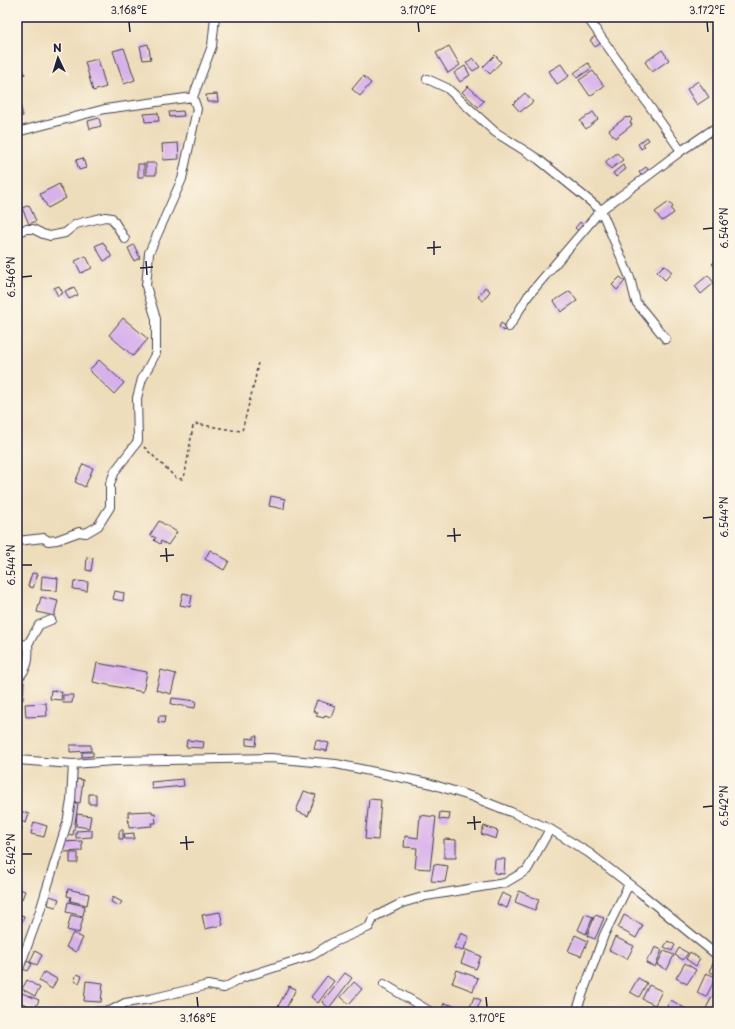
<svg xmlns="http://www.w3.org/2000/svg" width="735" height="1029" font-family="'Playpen Sans',sans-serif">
	<rect width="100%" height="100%" fill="#fcf5e5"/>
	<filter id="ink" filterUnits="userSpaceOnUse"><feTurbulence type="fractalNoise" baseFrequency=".025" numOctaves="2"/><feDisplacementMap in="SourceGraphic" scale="8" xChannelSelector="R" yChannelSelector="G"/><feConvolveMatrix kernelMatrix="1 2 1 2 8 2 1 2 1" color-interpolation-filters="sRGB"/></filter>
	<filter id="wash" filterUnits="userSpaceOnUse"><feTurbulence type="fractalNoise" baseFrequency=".012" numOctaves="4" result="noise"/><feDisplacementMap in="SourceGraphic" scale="16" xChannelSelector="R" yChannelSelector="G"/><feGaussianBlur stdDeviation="0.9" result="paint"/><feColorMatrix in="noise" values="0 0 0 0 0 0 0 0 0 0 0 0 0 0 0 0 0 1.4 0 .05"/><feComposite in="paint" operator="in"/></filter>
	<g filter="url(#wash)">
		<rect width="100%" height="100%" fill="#edb"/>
		<g id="blocks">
			<path fill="#d8b1eb" d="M597,35L603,42L595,47L590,40Z
				M148,44L151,59L143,60L140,46Z
				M449,46L460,65L448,73L436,53Z
				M124,48L135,80L124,84L113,51Z
				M662,50L669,60L652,72L645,62Z
				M17,55L25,74L17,76Z
				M495,55L501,62L490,74L483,67Z
				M473,58L480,67L473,71L466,63Z
				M98,59L106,87L93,91L85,62Z
				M588,63L592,68L577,78L574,73Z
				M561,64L569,76L557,84L549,71Z
				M465,66L470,75L460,82L454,73Z
				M593,71L604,86L590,96L579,80Z
				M363,76L371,83L360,96L352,89Z
				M698,81L709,97L697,105L687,89Z
				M468,86L484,101L478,107L462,92Z
				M525,93L533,102L520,112L513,104Z
				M217,94L218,102H207L206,95Z
				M19,100L23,116L17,117V101Z
				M183,111L184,116L170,117L169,112Z
				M593,112L598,119L586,129L580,121Z
				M158,113L159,121L145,122L144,114Z
				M626,117L627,118L630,117L632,120L630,122L632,125L615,138L609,130Z
				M99,118L101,126L90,129L88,121Z
				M647,137L649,140L643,144L645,146L641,149L638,144Z
				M178,143L179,159L163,160L162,144Z
				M617,153L623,160L611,169L605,162Z
				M83,158L86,168L79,170L76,160Z
				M146,163H156V175H146Z
				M138,164H144V177H138Z
				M623,165L626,169L616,177L613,173Z
				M646,167L650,172L642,177L639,172Z
				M59,184L66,198L48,208L40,194Z
				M669,202L673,207L671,209L674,213L662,221L655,212Z
				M29,205L36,221L29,224L22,208Z
				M580,222L585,227L580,232L575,228Z
				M103,242L112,257L104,261L95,246Z
				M134,245L140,258L134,261L128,248Z
				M86,256L92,268L81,273L75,261Z
				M718,258V265L716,267L712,264Z
				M664,265L672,272L665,280L657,272Z
				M708,275L714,283L701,294L695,286Z
				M620,277L625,281L617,290L612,285Z
				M59,286L63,293L58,296L54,288Z
				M74,287L78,295L69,299L65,291Z
				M485,287L490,291L483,301L478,297Z
				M570,291L577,301L561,312L554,301Z
				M123,318L148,339L133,356L109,335Z
				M501,323L507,327L504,331L499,327Z
				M99,360L124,383L114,394L89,370Z
				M83,464L93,468L85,487L75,482Z
				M271,496L285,499L284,509L269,506Z
				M159,521L177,532L168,545L161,541L160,544L154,540L156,538L150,535Z
				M210,550L229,561L224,570L205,559Z
				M87,557L93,558L91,571L86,570Z
				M32,573L38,574L33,588L28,586Z
				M42,576L58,578L57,591L41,590Z
				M75,581L88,582L87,591L73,589L74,582L75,583Z
				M115,591L124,593L123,601L113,599Z
				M183,593L192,595L190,607L180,605Z
				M41,597L58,601L54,616L37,612Z
				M97,663L147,672L143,692L93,682Z
				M161,670L176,674L171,694L156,690Z
				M17,682H24L23,700H17Z
				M51,690L62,692L61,700L50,699Z
				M63,695H73L72,703H63Z
				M172,698L196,701L195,708L171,704Z
				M317,700L335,706L331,717L325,715L324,718L316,716L318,713L313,711Z
				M46,703L47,716L26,717L25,704Z
				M159,716H165L164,723L158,722Z
				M254,736H257L256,746L246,745V738L254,739Z
				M187,740L204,742L203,748L186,747Z
				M316,740L329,743L327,751L314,749Z
				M70,745H91V751L70,752Z
				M82,752H93V756L82,757Z
				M77,779L83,780L80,803L73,802Z
				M183,779L184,786L152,789L151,782Z
				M304,791L316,795L308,816L296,811Z
				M89,794H96V804H89Z
				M369,799L381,800L378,840L365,839Z
				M72,803L78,804L73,835L65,834Z
				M17,810L29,814L26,823L17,820Z
				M152,811V813H155L156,823H151L152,826L129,828L128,812Z
				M440,812L450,813L449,820L439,819Z
				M77,814L91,816L89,828L76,826Z
				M420,815L436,817L430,869L415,868L417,848L404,847L405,836L418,838Z
				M34,822L47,826L44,837L31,834Z
				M17,826L22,827L20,837L17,836Z
				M484,826L498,831L496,839L481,834Z
				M92,830V837L76,838V831Z
				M120,830H123V839H119V832H120Z
				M134,833V839H125L124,834Z
				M444,839L456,840V858H444Z
				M82,841V851L63,852V842Z
				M70,853H78V863H70Z
				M495,859H505L504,874L494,873Z
				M434,864L448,866L445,882L431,881Z
				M17,888L25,891L22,899L17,897Z
				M68,889L89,894L87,905L70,901L71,897L67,896Z
				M519,891L539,900L535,910L515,902Z
				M502,893L511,897L507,908L497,904Z
				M50,896L59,899L56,907L48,905Z
				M113,897L122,902L119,906L111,902Z
				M68,902L85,906L83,916L66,912Z
				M220,912L223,925L205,929L202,915Z
				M17,914L24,916L22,922L17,921Z
				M585,914L593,917L586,934L578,930Z
				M71,915L83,918L79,933L67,930Z
				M595,915L604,918L595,939L587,936Z
				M624,915L643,925L636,938L618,928Z
				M73,933L83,938L76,952L66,947Z
				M461,933L469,937L463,951L454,948Z
				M575,935L588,941L581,956L568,951Z
				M615,937L634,946L627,959L609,950Z
				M668,941L675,945L672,951L664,947Z
				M655,947L662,950L655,967L646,963L649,956H651Z
				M679,948L688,953L683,960L675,955Z
				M466,950L481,956L476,969L461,963Z
				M35,951L42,955L37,965L30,962Z
				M664,951L674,955L667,970L657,965Z
				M690,952L700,959L696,966L686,959Z
				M715,960L718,961V971L716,975L709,971Z
				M27,961L32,964L28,971L23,969Z
				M685,963L696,970L687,984L676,978Z
				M457,970L478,978L473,991L452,983Z
				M44,972L57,979L52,989L39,981Z
				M345,973L352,978L329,1008L322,1002Z
				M706,973L716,977L706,997L697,993Z
				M77,974L82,976L79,983L74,981Z
				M327,976L334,981L318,1003L311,997Z
				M638,978L647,983L639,997L630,992Z
				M27,980L40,988L35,996L22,989Z
				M86,981L103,983L101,1002L84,1001Z
				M354,982L362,989L349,1004L341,997Z
				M649,985L662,991L655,1005L642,999Z
				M289,986L296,989L284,1012H275Z
				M22,993L39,1000L35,1009L18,1001Z
				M714,993L718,995V1008L716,1012H704Z
				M474,997L481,1000L476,1012H468Z
				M671,1000L686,1009L684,1012H677L667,1006Z
				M444,1003L454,1006L451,1012H448L442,1009Z"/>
		</g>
	</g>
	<g filter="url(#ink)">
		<use href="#blocks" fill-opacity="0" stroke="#413e4e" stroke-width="1"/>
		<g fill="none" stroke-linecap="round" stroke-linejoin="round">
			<g stroke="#413e4e" stroke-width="10">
				<path id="street" d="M587,17L681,151
					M427,79L447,88L495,132L538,159L601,210L641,181L681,151L718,126
					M17,132L105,109L193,97L212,46L215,17
					M17,233L25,229H33L43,234L50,236L65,233L76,224L105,217L112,218L125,239
					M509,327L528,296L601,210L630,278L636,302L666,339
					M17,541L44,538L48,541L57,540L79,532L86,533L98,526L110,507V484L115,471L138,441L137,398L142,379L156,353V319L146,286L149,253L182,179L197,109L193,97
					M28,644L39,625L51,620
					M17,645L28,644C29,657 29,667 19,677
					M17,760L73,764L114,761L271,758L336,764L428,783L473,797L511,812L550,829L589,853L638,891L718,956
					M17,974L39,914L67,823L71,801L73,764
					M384,984L431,1012
					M92,1012L110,1011L125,1003L150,999L208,985L224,988L242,978L313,955L332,943L369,927L374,917L402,903L426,896L505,883L527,870L550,829
					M576,1012L604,935L629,884"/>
			</g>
			<path stroke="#413e4e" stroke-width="1.5" stroke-dasharray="3 3" stroke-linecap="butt" d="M144,447L176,478L182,479L185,474L193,426L197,424L232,430L242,431L255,380L258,362"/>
			<use href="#street" stroke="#fff" stroke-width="8"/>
		</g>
	</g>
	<path fill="none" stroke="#22223b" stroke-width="1.5" d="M129,22L130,32M418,22L419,32M707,22L708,32M703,229L713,228M434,241V255M427,248L441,247M146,261L147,275M140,268L153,267M22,277L32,276M703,518L713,517M454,528L455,542M447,536L461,535M166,548L167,562M160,556L174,555M22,565H32M703,807L713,806M474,816L475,830M467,823L481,822M186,836L187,850M180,843L194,842M22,854H32M197,997L198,1007M486,997L487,1007"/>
	<rect width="735" height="1029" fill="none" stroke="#fcf5e5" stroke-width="44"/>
	<g transform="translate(58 58) rotate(356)" stroke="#fcf5e5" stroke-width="3" paint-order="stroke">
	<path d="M0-3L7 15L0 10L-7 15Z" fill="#22223b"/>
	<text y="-6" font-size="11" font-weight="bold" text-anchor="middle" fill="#22223b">N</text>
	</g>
	<rect x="22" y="22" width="691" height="985" fill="none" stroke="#22223b" stroke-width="1.5"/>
	<g font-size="10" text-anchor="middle" fill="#22223b">
		<text x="129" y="14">3.168°E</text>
		<text x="418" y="14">3.170°E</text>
		<text x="707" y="14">3.172°E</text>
		<text transform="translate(724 228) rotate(-90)" y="4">6.546°N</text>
		<text transform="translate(11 277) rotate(-90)" y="4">6.546°N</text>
		<text transform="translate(724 517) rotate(-90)" y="4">6.544°N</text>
		<text transform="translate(11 565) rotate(-90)" y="4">6.544°N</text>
		<text transform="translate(724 806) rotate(-90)" y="4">6.542°N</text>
		<text transform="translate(11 854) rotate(-90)" y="4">6.542°N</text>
		<text x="198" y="1022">3.168°E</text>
		<text x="487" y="1022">3.170°E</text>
	</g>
</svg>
